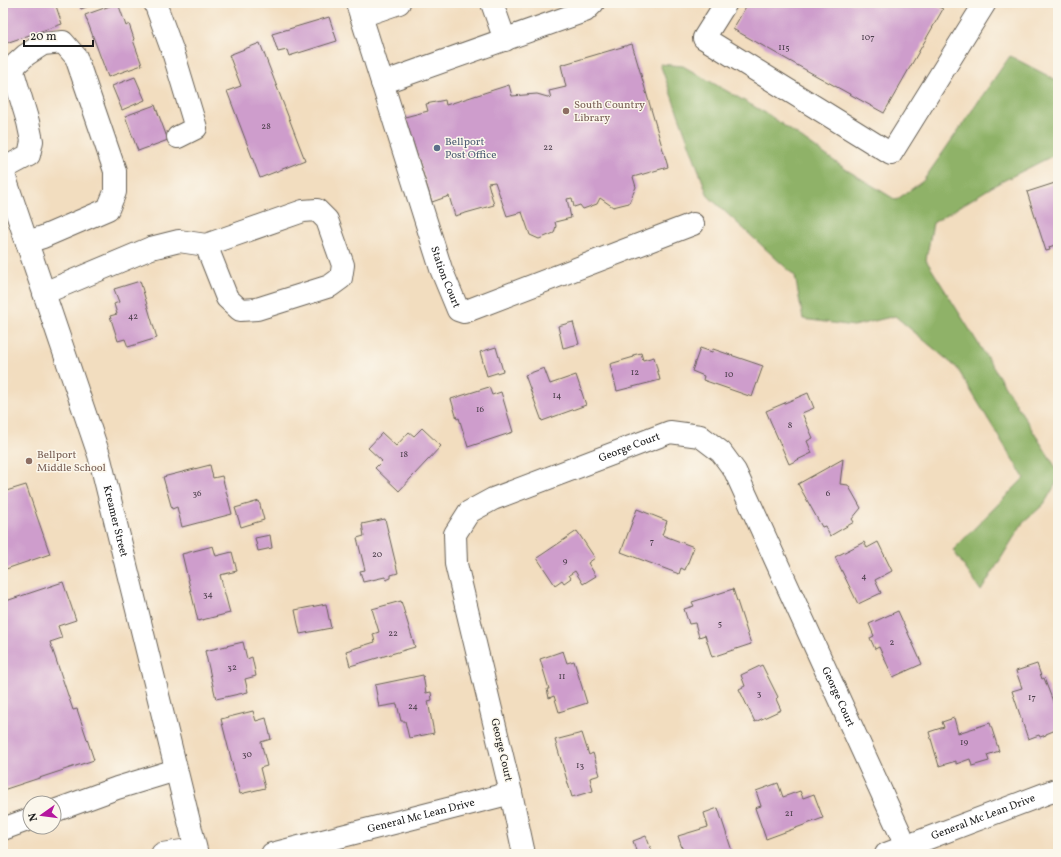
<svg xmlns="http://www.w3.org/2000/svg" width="1061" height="857" font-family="Vollkorn,serif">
	<rect width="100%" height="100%" fill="#fbf7ec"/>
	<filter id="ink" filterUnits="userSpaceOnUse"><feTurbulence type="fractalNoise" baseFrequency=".025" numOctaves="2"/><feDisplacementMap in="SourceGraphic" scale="8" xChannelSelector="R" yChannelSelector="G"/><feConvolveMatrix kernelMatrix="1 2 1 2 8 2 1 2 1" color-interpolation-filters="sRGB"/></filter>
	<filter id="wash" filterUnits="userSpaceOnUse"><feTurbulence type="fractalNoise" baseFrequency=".012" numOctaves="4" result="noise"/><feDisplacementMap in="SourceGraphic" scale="16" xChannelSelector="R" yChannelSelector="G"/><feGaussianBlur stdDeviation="0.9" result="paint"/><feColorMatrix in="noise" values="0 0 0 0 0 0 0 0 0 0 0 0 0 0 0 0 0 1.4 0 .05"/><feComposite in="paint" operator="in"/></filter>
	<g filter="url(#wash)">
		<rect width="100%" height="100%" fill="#f2ddbf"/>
		<path fill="#8fb268" stroke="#566742" d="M1010,56L1058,81V153L995,185L933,223L926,260L1058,471V480L1044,504L1022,524L981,591L953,550L1024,478L957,368L895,316L854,326L803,319L795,276L708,196L660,64L683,66L769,115L847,170L896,200L923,181Z"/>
		<g id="blocks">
			<path fill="#ce9dcc" d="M3,3H55L62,24L3,44Z
				M79,3H97L81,9Z
				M118,3L126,26L129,24L134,39L133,40L142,65L108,77L85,15Z
				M748,3H930L943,9L884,113L795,64L733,29Z
				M329,17L337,41L289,56L287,50L278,52L272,34Z
				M260,43L305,160L260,178L227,91L241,86L229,55Z
				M632,44L668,167L633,177L636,187L629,203L613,207L600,198L597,204L583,209L580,205L574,207L572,198L567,199L571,218L555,222L556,226L554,233L539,239L530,235L522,212L507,216L495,182L488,183L494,205L455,216L449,196L432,202L405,117L428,111L426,104L445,100L446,105L509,85L512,96L537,94L551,98L549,91L566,87L561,65Z
				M135,77L145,100L122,110L112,86Z
				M155,105L168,140L138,151L125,116Z
				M1058,182V244L1049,247L1050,250L1046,251L1027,192Z
				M140,281L157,338L128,347L125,339L118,341L110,316L117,314L114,304L119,302L114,289Z
				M573,322L579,344L563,348L558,326Z
				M496,347L503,371L487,376L480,352Z
				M700,348L712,352L713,349L763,366L752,397L703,380L704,376L692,371Z
				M641,353L643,360L654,357L660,380L617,391L610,364L634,357L633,355Z
				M544,368L550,384L576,375L586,405L542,421L525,375Z
				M489,387L492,395L501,392L513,432L468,447L459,418L457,419L451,399Z
				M808,393L814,408L802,413L813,438L807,441L812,453L789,464L766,411Z
				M422,428L441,446L399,491L375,468L382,461L368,448L382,433L396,446L409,432L414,436Z
				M843,459L840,484L848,485L861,508L852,519L854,522L830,536L825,526L822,527L798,484Z
				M210,465L213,478L222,476L232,514L182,527L177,507L172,509L163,477Z
				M26,485L50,554L3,570V492Z
				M259,501L264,520L241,527L235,508Z
				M637,509L667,521L662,535L694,547L685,570L681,568L679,574L621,552Z
				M385,519L398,573L391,575V578L386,580L385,577L363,582L360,571L365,570L357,538L364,536L362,524Z
				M577,531L595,558L588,563L596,576L583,584L575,571L569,575L571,578L564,583L562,580L555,585L537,558Z
				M270,535L272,548L258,551L255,538Z
				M864,542L867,548L878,542L892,571L875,580L881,593L858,604L835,557Z
				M213,546L216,556L232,552L237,571L220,575L230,613L198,621L182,554Z
				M63,582L76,620L58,626L62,638L50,642L73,710L77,709L94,760L3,790V602Z
				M733,589L751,644L712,657L705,635L699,637L695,623L689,624L684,609L694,606L692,602Z
				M401,601L415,647L350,666L346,651L375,642L373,634L379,632L372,609Z
				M326,604L331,628L300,634L295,610Z
				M898,611L922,664L893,677L879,647L875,649L870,638L874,636L869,624Z
				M243,642L247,659L252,657L256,676L245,679L248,692L216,699L205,651Z
				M563,651L567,663L574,661L587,703L559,712L554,696L549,698L547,689H549L540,659Z
				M1037,664L1042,679L1044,678L1054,704L1058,703V729L1046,734V735L1040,737L1039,735L1028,739L1012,691L1022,688L1016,671Z
				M762,665L778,697L776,699L781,710L755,722L739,689L745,686L741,675Z
				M423,675L426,693L431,692L432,700L428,701L434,733L409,738L405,721H401L397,704L379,707L375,685Z
				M253,711L256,721L266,718L271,739L261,742L267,766L260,768L265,788L240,794L221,719Z
				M954,718L958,733L990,723L999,751L987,755L989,761L972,766L970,759L956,764V761L939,766L929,732L944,727L942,722Z
				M582,733L589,755L593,753L600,775L590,778L593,791L572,797L555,740Z
				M778,783L783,797L800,791L803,798L814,794L823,818L766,839L755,808L761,806L756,791Z
				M718,808L732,851L724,854H684L678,836L708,827L704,813Z
				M646,836L653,854H637L633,841Z"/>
		</g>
	</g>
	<g filter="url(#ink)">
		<use href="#blocks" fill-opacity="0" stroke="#676055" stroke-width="1"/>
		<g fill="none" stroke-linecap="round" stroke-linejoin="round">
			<g stroke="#676055" stroke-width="24">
				<g id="minor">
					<path d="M155,3L174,55L196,128L178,137"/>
					<path id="s1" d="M357,3L441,269L458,310L464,312L693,224"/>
					<path d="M492,3L505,40"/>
					<path d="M726,3L704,38L891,154L985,3"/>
					<path d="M361,16L399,3"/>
					<path d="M382,83L585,11L593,3"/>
					<path d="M3,169L29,155L32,141L28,122L13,72L16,64L26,55L43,44L63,42L76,57L115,171V192L108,209L43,237L27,242"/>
					<path id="s2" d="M3,172L99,455L197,854"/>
					<path d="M44,293L151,248L179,241L206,245L303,211L317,210L327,220L343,265L341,278L330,286L257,309L240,310L227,298L206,245"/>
					<path d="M54,811L117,788L176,770"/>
					<path d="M3,829L30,819"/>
					<path d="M162,854L195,849"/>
					<path id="s3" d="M272,854L511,793"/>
					<path id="s4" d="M524,854L511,793L456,564L455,534L469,512L493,499L670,432L700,436L721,452L735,471L906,846"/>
					<path id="s5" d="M886,854L1058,789"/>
				</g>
			</g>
			<use href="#minor" stroke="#fff" stroke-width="22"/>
		</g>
	</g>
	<g fill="#8d6e63" stroke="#fbf7ec" stroke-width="1.5">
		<circle cx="566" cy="111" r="4"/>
		<circle cx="29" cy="461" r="4"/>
	</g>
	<circle fill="#5c6f8a" stroke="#fbf7ec" stroke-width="1.5" cx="437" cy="148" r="4"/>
	<g text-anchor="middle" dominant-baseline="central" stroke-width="3" stroke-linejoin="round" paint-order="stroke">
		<g font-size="9" fill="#483c48">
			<text x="868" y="37">107</text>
			<text x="784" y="47">115</text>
			<text x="266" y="126">28</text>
			<text x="548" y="147">22</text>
			<text x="133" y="316">42</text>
			<text x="635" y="372">12</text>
			<text x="729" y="374">10</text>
			<text x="557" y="395">14</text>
			<text x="480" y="409">16</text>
			<text x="790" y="425">8</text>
			<text x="404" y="454">18</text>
			<text x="197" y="493">36</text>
			<text x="828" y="493">6</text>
			<text x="652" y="541">7</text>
			<text x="377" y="554">20</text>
			<text x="565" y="561">9</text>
			<text x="864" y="576">4</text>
			<text x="208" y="594">34</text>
			<text x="720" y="623">5</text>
			<text x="393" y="633">22</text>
			<text x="892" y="642">2</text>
			<text x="232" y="667">32</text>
			<text x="562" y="676">11</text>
			<text x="759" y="693">3</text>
			<text x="1032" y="697">17</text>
			<text x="413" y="706">24</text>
			<text x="964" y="742">19</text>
			<text x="247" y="754">30</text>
			<text x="580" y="765">13</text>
			<text x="789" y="813">21</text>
		</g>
		<g font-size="11" fill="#785e54" stroke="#fbf7ec" text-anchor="start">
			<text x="574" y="105">South Country<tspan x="574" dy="13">Library</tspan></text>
			<text x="37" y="455">Bellport<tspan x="37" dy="13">Middle School</tspan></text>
		</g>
		<g font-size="11" fill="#4e5e75" stroke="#fbf7ec" text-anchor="start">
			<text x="445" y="142">Bellport<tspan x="445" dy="13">Post Office</tspan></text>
		</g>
		<g font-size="11" fill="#1c1c1c" stroke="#fbf7ec">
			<text stroke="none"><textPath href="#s1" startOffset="288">Station Court</textPath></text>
			<text stroke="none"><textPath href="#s4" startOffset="527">George Court</textPath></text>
			<text stroke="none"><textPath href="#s2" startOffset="367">Kreamer Street</textPath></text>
			<text stroke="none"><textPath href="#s4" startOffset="899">George Court</textPath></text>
			<text transform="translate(501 750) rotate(77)">George Court</text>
			<text stroke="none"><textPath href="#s3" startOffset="154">General Mc Lean Drive</textPath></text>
			<text stroke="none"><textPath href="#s5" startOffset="104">General Mc Lean Drive</textPath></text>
		</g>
	</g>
	<rect width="1061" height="857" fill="none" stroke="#fbf7ec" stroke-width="16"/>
	<g transform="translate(42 815) rotate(256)"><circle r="19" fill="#fbf7ec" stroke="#a29f99"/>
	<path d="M0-3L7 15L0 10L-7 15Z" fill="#b5179e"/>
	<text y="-6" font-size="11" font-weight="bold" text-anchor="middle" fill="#1c1c1c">N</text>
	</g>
	<path d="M24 40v6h69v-6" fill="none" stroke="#1c1c1c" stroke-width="2"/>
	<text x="30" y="40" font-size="12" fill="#1c1c1c" stroke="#fbf7ec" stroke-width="3" paint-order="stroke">20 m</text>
</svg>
